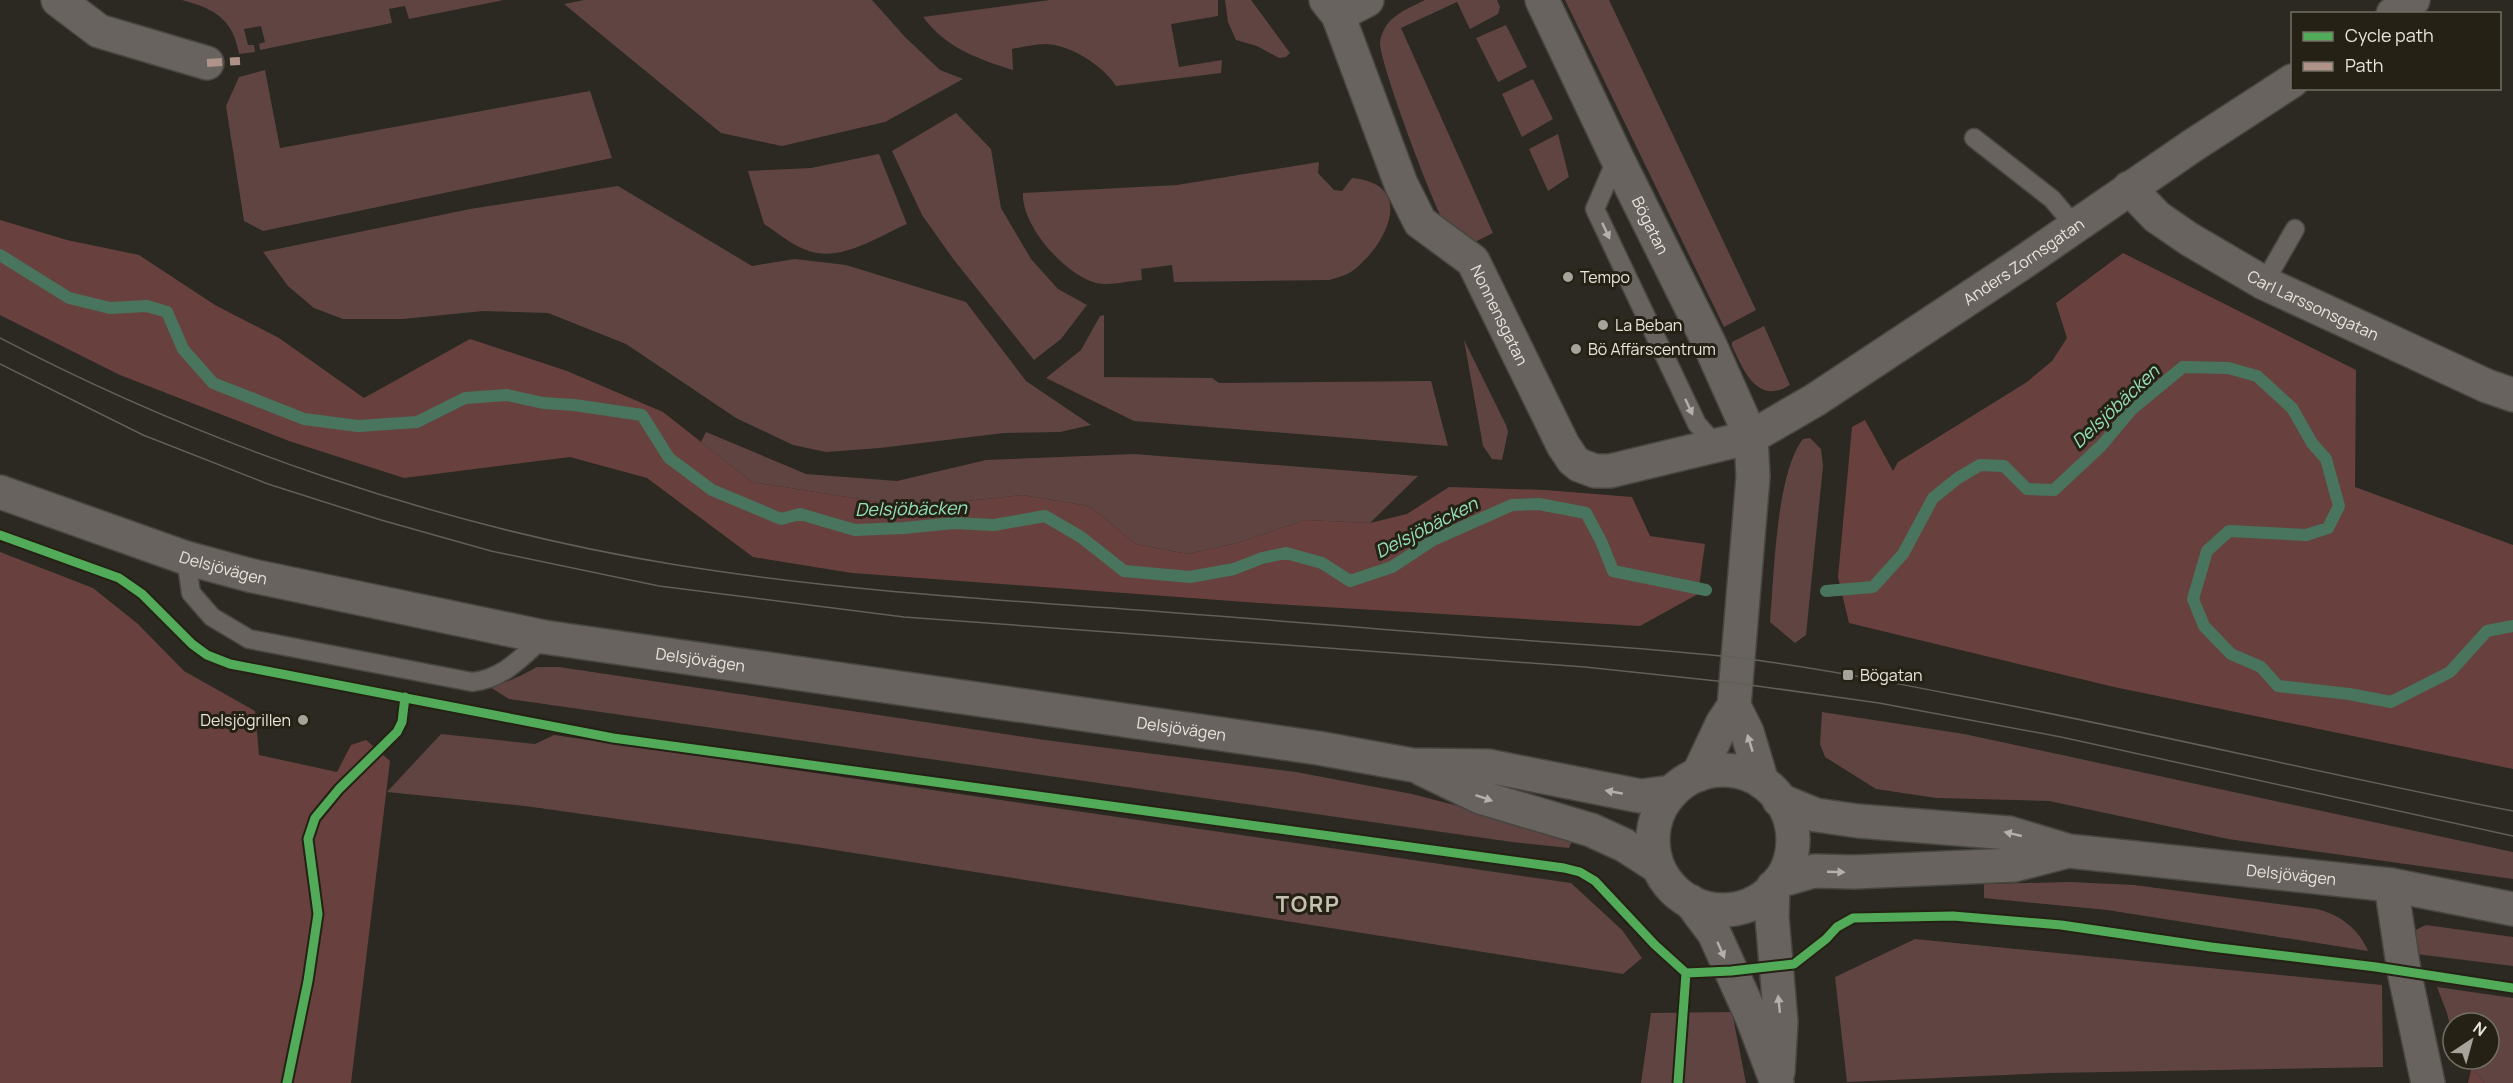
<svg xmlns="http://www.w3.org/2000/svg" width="2513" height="1083" font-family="Manrope,sans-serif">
	<rect width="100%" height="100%" fill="#2b2921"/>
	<path fill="#5f4442" d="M182,0H504L409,19L405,6L389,9L392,23L260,50L259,44L265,42L261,26L244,29L248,45H254L255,52L239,54C233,19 215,9 182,0Z
		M584,0H872L905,37L940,70L963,79L885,122L782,146L721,133L564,4Z
		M1050,0H1218V16L1171,24L1179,67L1222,60L1221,73L1116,86C1104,66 1069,44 1045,44C1035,44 1023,47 1012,49L1013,70C978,59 946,48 923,17Z
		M1225,0H1251L1290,53L1286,57L1279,58L1257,46L1236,40L1228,22Z
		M1425,0H1497L1500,7L1498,14L1470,29L1457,2L1401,28L1493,233L1471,244C1463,238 1450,232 1445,224C1433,205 1378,59 1380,42C1384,17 1405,10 1425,0Z
		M1565,0H1609L1756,310L1724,327Z
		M1506,25L1527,67L1498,82L1476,38Z
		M265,70L280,148L590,91L612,158L263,231L244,221L226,106L239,77Z
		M1533,79L1553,119L1522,137L1502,94Z
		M956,113L991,149L1001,208L1031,259L1058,289L1087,305L1061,339L1034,360L954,260L922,215L892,151Z
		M1558,134L1569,177L1548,191L1529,149Z
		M879,154L907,224C877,237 841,262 809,251C793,246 778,233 764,224L748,171L811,168Z
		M1319,162L1318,173L1334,190L1342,191L1352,178C1418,184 1386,247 1351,272C1344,276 1336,278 1329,280L1174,282L1172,265L1141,269L1142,280C1128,281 1109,286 1096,283C1065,275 1021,225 1023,193L1177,185Z
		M618,186L752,266L795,259L846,265L966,302L1026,381L1091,425L1060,432L1004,433L880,448L826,452L793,445L736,418L626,344L548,313L483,311L403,319H343L314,308L288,286L263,252L470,209Z
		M1104,315V377L1212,378L1219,383L1431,381L1448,446L1134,421L1046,378L1081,350L1100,316Z
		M1764,326L1790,385C1757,406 1743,369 1732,346V342Z
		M1464,340L1506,425L1508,432L1502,460L1492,459L1483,446Z
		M706,432L806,474L897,481L986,460L1134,454L1418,476L1370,523L1305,520L1237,543L1188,554L1136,544L1089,506L1022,495L941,504L884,503L752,482L701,442Z
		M1810,438L1821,449L1823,466L1806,635L1795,643L1770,622C1774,577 1776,473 1803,439Z
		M537,667H559L1045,740L1296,772L1412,794L1524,823L1573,839L1569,848L1512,842L509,699L490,687C505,684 524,674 537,667Z
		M1822,712L1964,734L2513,852V879L2228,839L2049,801L1936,798L1876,789L1825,757L1820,744Z
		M441,734L535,744L554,735L1571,883L1622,930L1642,958L1623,974L803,845L525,806L387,792Z
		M2070,882L2134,885L2317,909C2340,915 2358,928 2368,951L2107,910L1984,898V884Z
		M2426,925L2513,937V966L2408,953L2411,932Z
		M1915,939L2382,985L2383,1067L2050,1073L1847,1082L1835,977Z
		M2437,987L2513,998V1083H2484L2467,1059H2489V1023H2453V1039L2447,1013Z
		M1732,1012L1746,1083H1641L1651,1013Z"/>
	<path fill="#68413e" d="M0,220L67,240L139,255L215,305L279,338L364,398L470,339L567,371L663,412L752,482L884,503L941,504L1022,495L1089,506L1136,544L1188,554L1237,543L1305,520L1370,523L1407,514L1449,487L1545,490L1632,497L1650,536L1705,544L1698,594L1640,626L1259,603L852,573L753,557L647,478L570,457L404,478L289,441L120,375L0,315Z
		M2123,253L2356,370L2355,487L2513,545V769L2114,687L1849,623L1838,577L1852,427L1865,420L1893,471L1898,462L2027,382L2052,361L2067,338L2056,303Z
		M0,552L93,588L138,624L184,671L255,711L259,755L337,772L351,745L366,740L390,761L351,1083H0Z
		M2472,1066L2484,1083H2468Z"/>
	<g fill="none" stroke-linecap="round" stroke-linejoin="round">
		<path stroke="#49745e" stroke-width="12" d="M0,255L69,298L110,308L147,306L167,312L183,349L213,383L304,419L358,426L417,422L465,398L507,395L543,403L574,405L642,415L669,458L712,490L781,519L800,514L855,530L904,528L954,523L994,525L1045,516L1081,537L1124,571L1190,577L1234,569L1262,558L1286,553L1322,563L1350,581L1392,567L1433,540L1512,505L1539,504L1586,513L1601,541L1613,571L1706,590
			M1826,591L1873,587L1903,554L1933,498L1958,478L1980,465L2004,466L2027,489L2054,490L2102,445L2132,409L2183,367L2228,368L2257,376L2292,408L2312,443L2326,459L2339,506L2328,528L2306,535L2229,531L2207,551L2193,599L2204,626L2231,654L2261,667L2278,686L2349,694L2391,702L2450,672L2487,631L2513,626"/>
		<g stroke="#484640" stroke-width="21">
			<path id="service" d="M1974,138L2052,199L2074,225
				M1617,158L1595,209L1697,424L1717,446
				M2264,283L2295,229
				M186,558L191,593L212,617L249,639L472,682C503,679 522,657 544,637"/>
		</g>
		<g stroke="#484640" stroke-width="36">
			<g id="minor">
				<path d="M58,0L99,31L207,63"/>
				<path id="s1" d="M1326,0L1338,15L1401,184L1420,222L1473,261L1563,445L1573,460L1579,465L1595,471H1610L1751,437L1815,400L2019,265L2192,146L2292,81"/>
				<path id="s2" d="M1542,0L1617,158L1709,343L1751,437L1753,477L1734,706L1747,732L1762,782"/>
				<path d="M2393,14L2413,0"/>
				<path d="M1338,15L1367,0"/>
				<path id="s3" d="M2129,188L2157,217L2189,239L2264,283L2487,386L2513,395"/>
				<path d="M1698,775L1722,724L1734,706"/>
				<path d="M2391,885L2404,971L2428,1083"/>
				<path d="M1773,887L1772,917L1781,1022L1778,1072"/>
				<path d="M1690,901L1714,933L1752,1017L1777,1083"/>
			</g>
		</g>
		<g stroke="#484640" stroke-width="36">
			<g id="tertiary">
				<path id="s4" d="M0,492L186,558L253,576L544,637L1318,748L1412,765L1488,766L1640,796L1672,792"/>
				<path d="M1422,769L1480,797L1591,830L1624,845L1658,867"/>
				<circle cx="1723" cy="840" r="70"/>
				<path id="s5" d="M1779,800L1816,815L1858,821L2009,833L2069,851L2391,885L2513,909"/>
				<path d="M1779,881L1814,871L1854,872L2014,865L2068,851"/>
			</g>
		</g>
		<use href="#service" stroke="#68635e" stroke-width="18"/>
		<use href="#minor" stroke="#68635e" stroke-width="33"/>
		<use href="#tertiary" stroke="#68635e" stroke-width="33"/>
		<path stroke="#625f58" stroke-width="1.5" d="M0,338C206,446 441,526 671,564C811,587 954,597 1095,607C1216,615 1336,626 1456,635C1551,643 1645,647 1740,658C1812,667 1884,681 1956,695C2143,730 2327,775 2513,811
			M0,364L143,435L268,484L381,520L491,551L659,586L904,617L1585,667L1736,683L1879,703L2061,737L2513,836"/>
		<path stroke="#af9288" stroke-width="8" stroke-dasharray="15 8" stroke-linecap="butt" d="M207,63L240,61"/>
		<g stroke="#252114" stroke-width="13">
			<path id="cycleway" d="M0,535L119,578L142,594L192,644L207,655L230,664L613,738L1564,868L1580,872L1595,881L1655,945L1686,973L1731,971L1794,964L1826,939L1837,927L1853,918L1953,916L2061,925L2211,947L2376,967L2513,988
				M287,1083L308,981L318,914L308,839L315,818L339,789L397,732L402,722L405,697
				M1678,1083L1686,973"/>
		</g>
		<use href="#cycleway" stroke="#51ab58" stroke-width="9"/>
	</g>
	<defs><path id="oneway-solid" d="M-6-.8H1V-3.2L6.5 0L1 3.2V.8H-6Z" transform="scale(1.5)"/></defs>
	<g fill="#b5b1aa">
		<use href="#oneway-solid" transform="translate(1606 231) rotate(65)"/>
		<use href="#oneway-solid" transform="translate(1689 407) rotate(65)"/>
		<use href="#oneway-solid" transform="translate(1750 743) rotate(-107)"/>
		<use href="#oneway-solid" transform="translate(1614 792) rotate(-170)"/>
		<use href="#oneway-solid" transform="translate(1484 798) rotate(19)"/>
		<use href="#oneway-solid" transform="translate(2013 834) rotate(-167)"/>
		<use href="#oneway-solid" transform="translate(1836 872) rotate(2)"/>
		<use href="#oneway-solid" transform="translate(1721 950) rotate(66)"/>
		<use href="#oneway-solid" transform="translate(1779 1004) rotate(-96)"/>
	</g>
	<g fill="#a6a39b" stroke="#252114" stroke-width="2">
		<circle cx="1568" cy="277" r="6"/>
		<circle cx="1603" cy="325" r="6"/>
		<circle cx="1576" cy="349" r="6"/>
		<rect x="1842" y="669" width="12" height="12" rx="3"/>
		<circle cx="303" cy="720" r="6"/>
	</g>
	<g text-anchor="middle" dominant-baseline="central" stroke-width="6" stroke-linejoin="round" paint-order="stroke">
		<g font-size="16" fill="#e8e5dd" stroke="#252114">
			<text stroke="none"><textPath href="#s2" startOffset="250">Bögatan</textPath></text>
			<text stroke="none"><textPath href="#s1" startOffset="1040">Anders Zornsgatan</textPath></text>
			<text stroke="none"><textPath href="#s3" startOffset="220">Carl Larssonsgatan</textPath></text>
			<text stroke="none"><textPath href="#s1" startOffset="368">Nonnensgatan</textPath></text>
			<text stroke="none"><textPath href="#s4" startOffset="236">Delsjövägen</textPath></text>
			<text stroke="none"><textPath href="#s4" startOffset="722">Delsjövägen</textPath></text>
			<text stroke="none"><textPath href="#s4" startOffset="1208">Delsjövägen</textPath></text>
			<text stroke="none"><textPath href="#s5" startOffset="520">Delsjövägen</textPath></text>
		</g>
		<g font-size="16" fill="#e8e5dd" stroke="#252114" text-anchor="start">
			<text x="1580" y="277">Tempo</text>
			<text x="1615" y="325">La Beban</text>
			<text x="1588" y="349">Bö Affärscentrum</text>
			<text x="1860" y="675">Bögatan</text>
			<text x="291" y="720" text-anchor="end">Delsjögrillen</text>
		</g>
		<g font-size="18" font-style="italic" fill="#95e1bb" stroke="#252114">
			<text transform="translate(2115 406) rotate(-43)">Delsjöbäcken</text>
			<text transform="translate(911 508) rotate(-1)">Delsjöbäcken</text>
			<text transform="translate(1426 527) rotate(-27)">Delsjöbäcken</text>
		</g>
		<g font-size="22" font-weight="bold" letter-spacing="1.5" fill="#c6c0b0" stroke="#252114">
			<text x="1308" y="904">TORP</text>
		</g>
	</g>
	<rect x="2291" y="12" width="210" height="78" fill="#252114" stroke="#736f64" stroke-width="1.5"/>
	<rect x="2303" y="32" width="30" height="9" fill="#51ab58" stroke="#736f64" stroke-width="1.5"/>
	<text x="2345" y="42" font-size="18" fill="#e8e5dd">Cycle path</text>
	<rect x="2303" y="62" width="30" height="9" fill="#af9288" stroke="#736f64" stroke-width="1.5"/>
	<text x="2345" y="72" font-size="18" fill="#e8e5dd">Path</text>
	<g transform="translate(2471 1041) rotate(36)"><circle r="28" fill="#252114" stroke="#736f64" stroke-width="1.5"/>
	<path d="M0-4.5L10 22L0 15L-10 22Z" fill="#a6a39b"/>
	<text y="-9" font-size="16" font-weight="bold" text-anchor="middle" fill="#e8e5dd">N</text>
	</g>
</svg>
